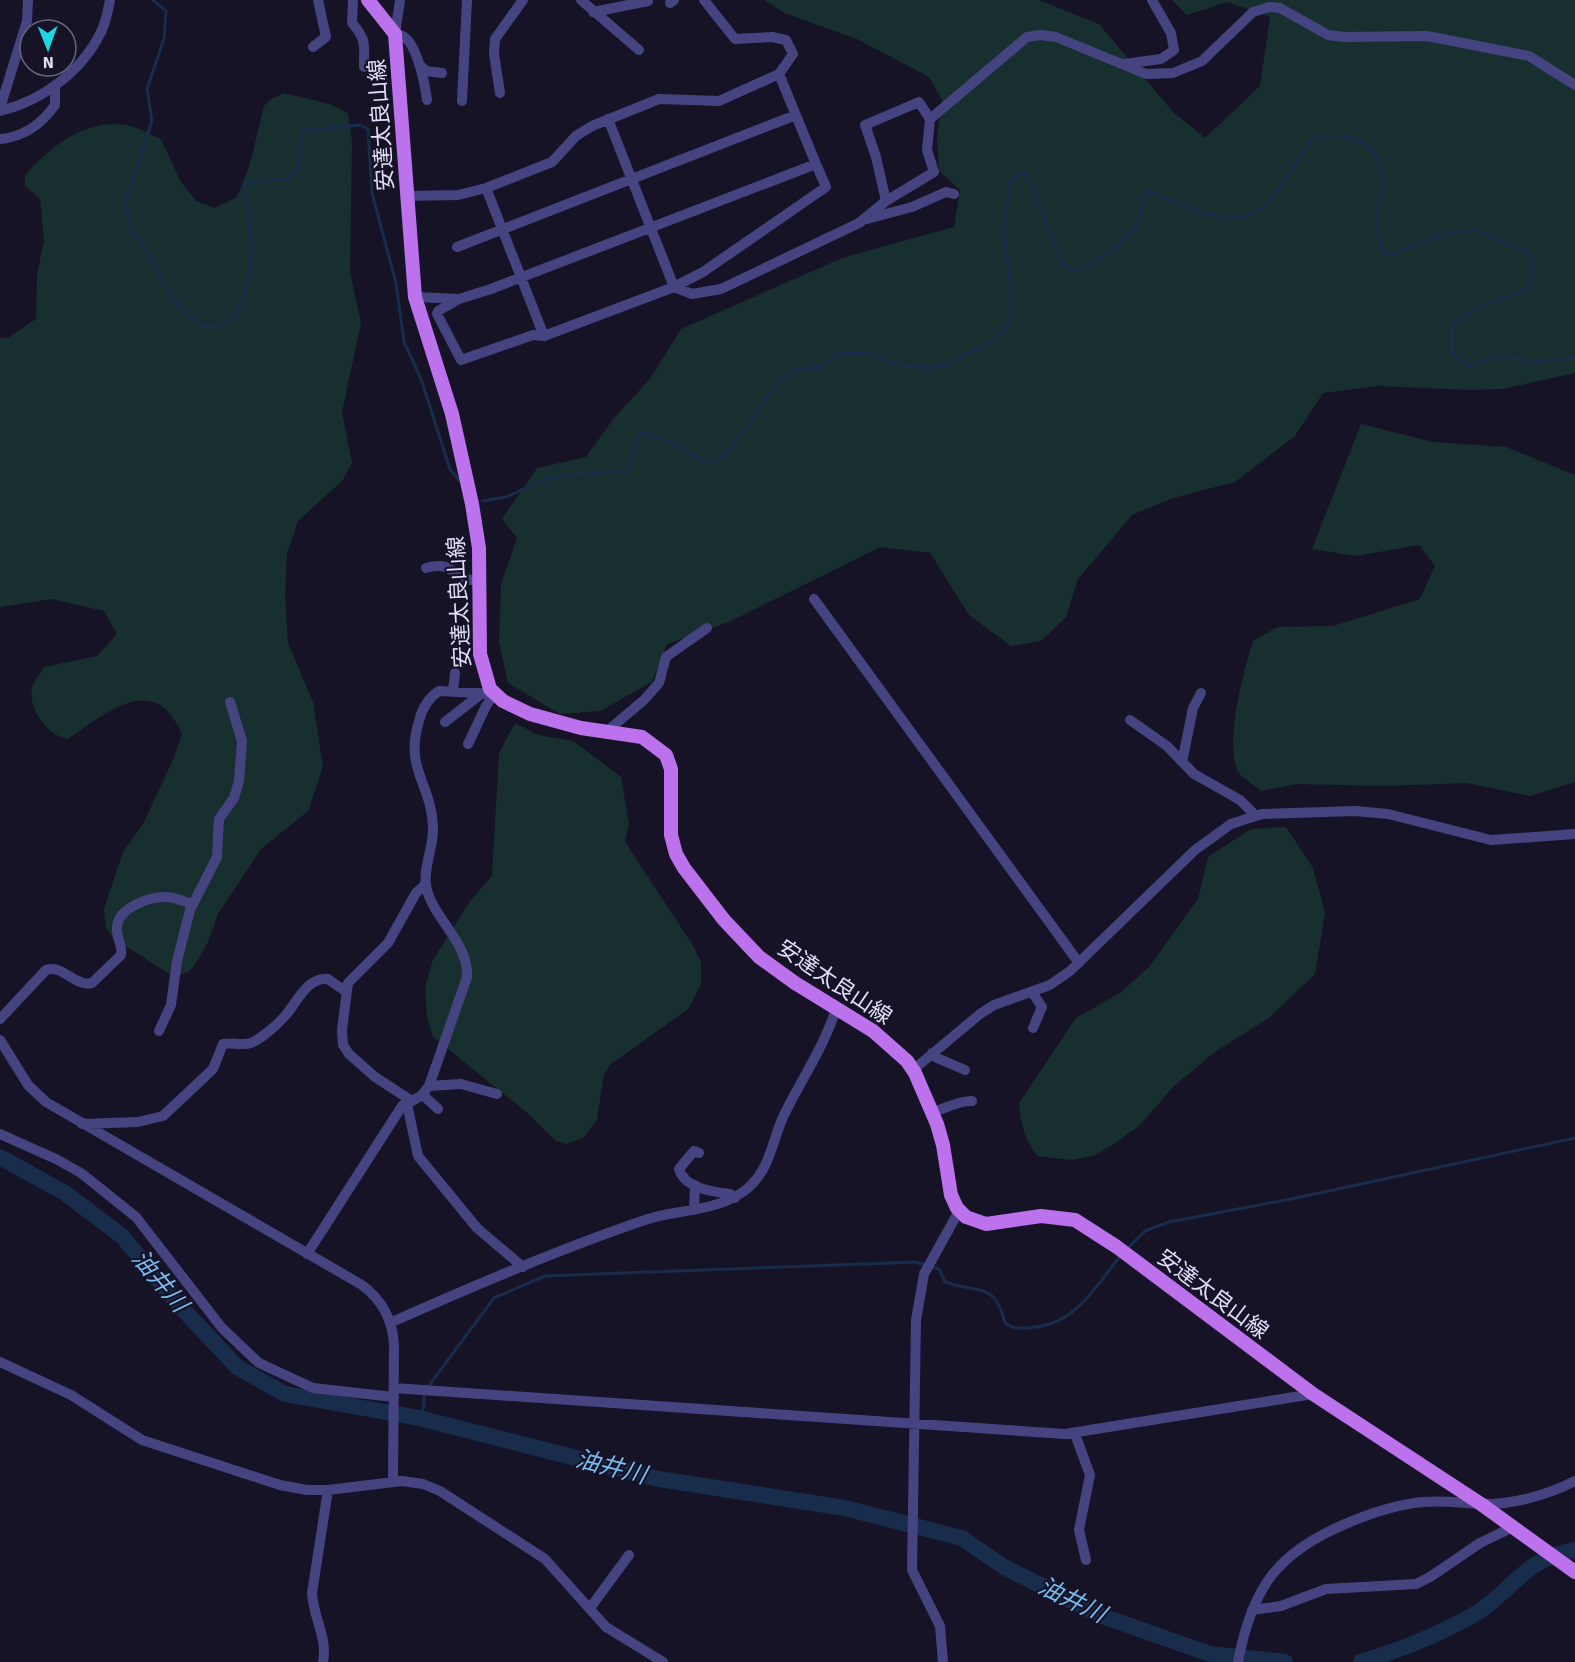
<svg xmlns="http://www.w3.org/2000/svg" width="1575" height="1662" font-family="Signika,'Noto Sans JP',sans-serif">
	<rect width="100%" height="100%" fill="#161327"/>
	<path fill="#17302f" d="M765,0H1039L1099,24L1173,112L1205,138L1260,86L1270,17L1227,2L1187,15L1172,0H1575V373L1503,389L1471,390L1378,386L1323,393L1295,436L1235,482L1173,498L1132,515L1078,579L1066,617L1041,641L1011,646L969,615L930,553L880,547L729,622L667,644L652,682L600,711L560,714L508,683L499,642L501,584L517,538L502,519L537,468L586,457L614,418L650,379L681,329L842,258L954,227L960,190L939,171L937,136L942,100L929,77L857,39L784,13Z
		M284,93L329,104L348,113L352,141L350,272L361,323L342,412L352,463L343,480L298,521L287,553L285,594L288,643L313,702L323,767L308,811L261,849L218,914L207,944L194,966L188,972L174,977L113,938L106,928L104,909L123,852L144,822L173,760L182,734C154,670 106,713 68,739C48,736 28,710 32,688C34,681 41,673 44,667L97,656L117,634L104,611L52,599L0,607V337L8,338L36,319L37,274L44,241L40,199L25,186V176C48,147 87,118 126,125C138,127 150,135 161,139L180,180L196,201L215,208L237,197L250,164L264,106L271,99Z
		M1361,424L1433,442L1506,447L1575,475V782L1530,796L1467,783L1384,786L1298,784L1261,791C1254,785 1244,779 1239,773C1223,749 1244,666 1254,640L1278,627L1333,626L1420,599L1435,566L1419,545L1356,556L1312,549Z
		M515,723L538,735L573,741L621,777L629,824L625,842L692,944L701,962V984L688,1009L611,1064L604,1074L597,1119L584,1137L567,1144L556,1141L525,1111L433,1037L427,1016L425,987L433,960L470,901L492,876L499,753Z
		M1286,827L1313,868L1325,913L1315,974L1269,1018L1216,1051L1174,1086L1139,1126L1114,1144L1093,1156L1072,1160L1037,1156C1024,1139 1021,1123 1019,1103L1076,1018L1120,993L1149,967L1198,899L1208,857L1251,829Z"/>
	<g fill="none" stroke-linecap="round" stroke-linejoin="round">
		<path stroke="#182d4c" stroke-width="3" d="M153,0L166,11L164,39L147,89L152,121L126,200L129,228L149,253L171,297L195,321L205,326L227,324C250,300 253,254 249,222C248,209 245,198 244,185C259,174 289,189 297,168C301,157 299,145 302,134L307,130L360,125L368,129L372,193L396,283L404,342L421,379L450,469L459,480
			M482,501L506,497L549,478L628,470L635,443L641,433L667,440L704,462L719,460L742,434L778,381L799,369L820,367L839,353L872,354L892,363L926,368L945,365L996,339L1010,321L1011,289L1004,229L1009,186L1014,177L1024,173L1030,182L1063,265L1078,271L1107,254L1135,228L1147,191C1192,205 1239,243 1276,193C1289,176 1299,156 1312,139C1351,130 1385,143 1382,187C1381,199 1376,212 1377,224C1378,233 1381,243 1383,252L1391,255C1416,246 1448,228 1475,231C1493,233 1507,248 1527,251C1534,262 1533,279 1526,290L1481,306L1452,323V352L1460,361L1470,366L1500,356L1517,357L1528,363L1575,357
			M1127,1249L1145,1231L1169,1222L1296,1198L1575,1138
			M427,1388L494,1298L545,1276L915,1262L939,1269L945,1282C979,1294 995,1281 1005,1323C1016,1330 1022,1329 1036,1327C1078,1322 1097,1284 1122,1254
			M419,1418L424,1406V1394"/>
		<path stroke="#182d4c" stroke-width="16" d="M0,1157L65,1193L122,1236L179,1305L237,1367L285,1394L419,1418L659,1479L845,1508L962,1538L1004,1567L1102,1616L1210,1654L1285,1662
			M1361,1662C1397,1651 1435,1636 1468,1618C1510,1596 1522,1558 1575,1550"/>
		<path stroke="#454480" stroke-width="10" d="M353,0L352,23C367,40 364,45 364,67
			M400,0L395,34C416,32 425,85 427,100
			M581,0L639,50
			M704,0L735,39L772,37L786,40L793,54L779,74
			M670,3L674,0
			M593,12L648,1
			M313,47L326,37L318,0
			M1124,64L1161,59L1174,50L1171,33L1152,0
			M422,67L426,71L442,73
			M500,93L494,54L495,39L523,0
			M462,101L467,0
			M0,108L27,21L28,0
			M0,111C42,101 82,71 101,32C106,22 108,10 110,0
			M608,119L674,287L692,294L721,289L859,223L886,201L876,157L865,125L919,102L930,119L927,150L934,172L886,201
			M930,119L1027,37L1041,35L1056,37L1146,74L1173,73L1202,61L1253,12L1269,7L1280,8L1328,35L1344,37L1427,36L1529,56L1575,85
			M0,139C24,137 41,125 55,105V87
			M407,196L458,195L486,188L552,162L576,136L592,126L659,99L719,101L779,74L816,164L491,289L459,299L415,297
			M867,219L912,207L946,192L954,194
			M457,247L796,115
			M459,299L438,311L437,314L461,360L533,335L544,336L486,188
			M544,336L674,287L703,272L826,187L816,164
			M426,568C454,559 455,582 480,581
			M814,599L1079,963
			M453,691L455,673
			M1130,720L1167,746L1194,774L1240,800L1255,815
			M445,722L481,694
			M606,732L644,700L659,683L666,657L707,628
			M468,744L486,706L494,694
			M1182,762L1193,708L1201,693
			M1032,992L1042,1007L1033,1028
			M0,1019L46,970C63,964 74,987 92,983L121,955C123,946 116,937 117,928C117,908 149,897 165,897C175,897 183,901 192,904
			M159,1031L171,1005L177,961L190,910L217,857L219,819L234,798L239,781L242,741L230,702
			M0,1040L28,1085L46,1102L362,1285C383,1301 392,1319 394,1344L393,1481
			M932,1053L937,1058L965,1070
			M913,1070L980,1014L994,1005L1050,985L1070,971L1195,850L1231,824L1262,814L1355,811L1388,814L1491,840L1575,834
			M429,1086L461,1084L497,1094
			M423,1095L438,1109
			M412,1101L375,1077L349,1054L343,1045L342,1030L348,983L388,943L416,893L426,884
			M407,1104L418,1156L477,1228L523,1267
			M932,1112C946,1109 959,1100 972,1101
			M82,1124L138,1122L163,1116L213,1069L223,1044C232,1042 243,1046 251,1043C262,1038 276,1026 284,1017C297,1003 306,977 328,979L345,991
			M0,1134L56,1159L81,1173L136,1217L222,1328L259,1363L313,1388L394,1397
			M699,1153L694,1151L679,1169C684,1188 713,1192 730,1194L735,1198
			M694,1210L695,1185
			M307,1254L402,1106L421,1096L429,1086L467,977C469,942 432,918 426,886C423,867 434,846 433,827C432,785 404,769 419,721C422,709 428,698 439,691L494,694
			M392,1322C475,1285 559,1249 645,1220C680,1208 718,1213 748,1188C771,1168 772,1140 784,1115C801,1080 824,1047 836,1009
			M0,1362L71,1395L142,1440L280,1485L307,1490H328L402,1481L423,1484L440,1491L545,1559L606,1627L663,1662
			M394,1388L1065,1434L1313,1394
			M1075,1434L1090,1475L1079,1530L1086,1560
			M590,1608L629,1555
			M1252,1610L1281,1606L1326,1589L1416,1584L1430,1577L1480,1543L1511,1528
			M323,1662C328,1638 313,1617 312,1593L328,1490
			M943,1662L940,1626L912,1570L916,1320L924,1274L959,1211
			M1238,1662C1252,1587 1278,1551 1350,1522C1374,1512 1398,1504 1424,1502C1442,1500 1461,1503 1479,1504C1511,1505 1546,1496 1575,1481"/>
		<path stroke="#bc72ed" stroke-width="14" d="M368,0L395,34L415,297L452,414L472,504L479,548L480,654L490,689L503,701L530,714L581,728L642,737L666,755L671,769V835L676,854L684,868L724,920L759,957L795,983L873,1031L907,1061L915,1073L937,1124L943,1145L951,1195L957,1208L966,1217L986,1224L1041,1216L1075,1220L1117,1247L1313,1394L1481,1504L1575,1572"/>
	</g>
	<g text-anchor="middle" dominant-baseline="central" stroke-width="4.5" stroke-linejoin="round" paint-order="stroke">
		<g font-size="22" fill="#e0defb" stroke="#161327">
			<text transform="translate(381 125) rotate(-94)">安達太良山線</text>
			<text transform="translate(459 602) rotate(-93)">安達太良山線</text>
			<text transform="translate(835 982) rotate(34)">安達太良山線</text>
			<text transform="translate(1213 1294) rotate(37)">安達太良山線</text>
		</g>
		<g font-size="24" font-style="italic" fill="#78bbee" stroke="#161327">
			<text transform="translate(160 1281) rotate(50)">油井川</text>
			<text transform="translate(611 1467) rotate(14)">油井川</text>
			<text transform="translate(1072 1600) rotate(26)">油井川</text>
		</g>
	</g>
	<g transform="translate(48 48) rotate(179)"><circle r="28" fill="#161327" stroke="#67647c" stroke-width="1.5"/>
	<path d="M0-4.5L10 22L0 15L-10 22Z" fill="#21d5e3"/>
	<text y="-9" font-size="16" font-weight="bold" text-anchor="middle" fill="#e0defb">N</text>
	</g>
</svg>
